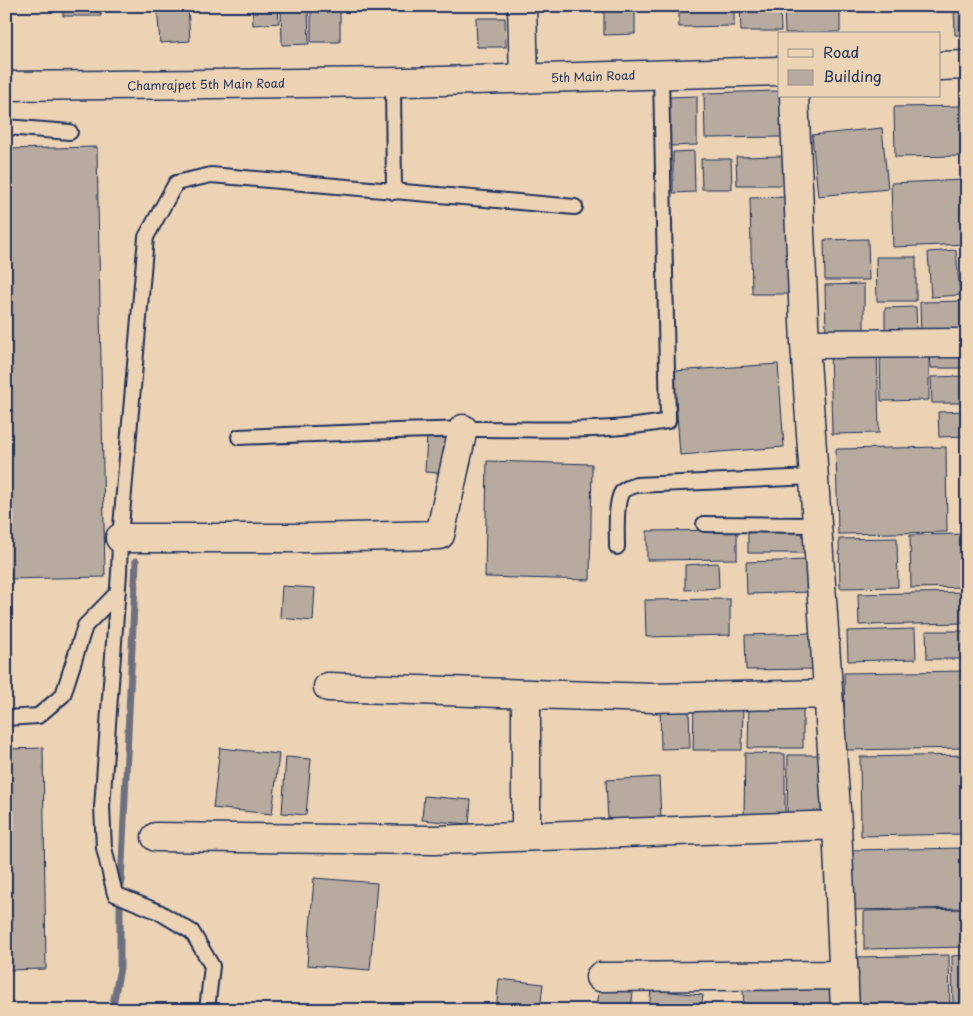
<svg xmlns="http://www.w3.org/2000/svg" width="973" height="1016" font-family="'Playpen Sans',sans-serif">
	<rect width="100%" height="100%" fill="#ebd3b3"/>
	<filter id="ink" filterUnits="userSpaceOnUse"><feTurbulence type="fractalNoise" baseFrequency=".02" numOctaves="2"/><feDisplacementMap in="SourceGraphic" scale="10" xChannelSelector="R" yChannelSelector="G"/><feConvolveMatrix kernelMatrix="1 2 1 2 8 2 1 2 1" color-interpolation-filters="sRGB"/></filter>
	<g filter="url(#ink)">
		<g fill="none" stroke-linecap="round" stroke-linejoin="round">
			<path stroke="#6d7080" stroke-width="7" d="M112,1010L120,968V905L136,561"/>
		</g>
		<path fill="#b7aa9e" stroke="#1b2f5e" d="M63,6H101V16H63Z
			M157,6H188L190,41L160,43Z
			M252,6H278L279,23L253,25Z
			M281,6H308L309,44L282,45Z
			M311,6H340V42H311Z
			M604,6H635V34L604,35Z
			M679,6H734V26L679,27Z
			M740,6H780L781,31H741Z
			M784,6H840V32L785,33Z
			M954,6H967V35H955Z
			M476,18H505L506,47H477Z
			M779,91V96H783L784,137L705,138L704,93Z
			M697,96V145L669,146L668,97Z
			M962,106L963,156L895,157L894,107Z
			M882,128L888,189L818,196L812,135Z
			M97,147L105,577L6,579V149Z
			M694,151L695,192L673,193V152Z
			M783,156L784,185H737L736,157Z
			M701,159H731L732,189H702Z
			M965,180L967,244L893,247L891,183Z
			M786,197L788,294H752L750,198Z
			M868,239L869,280H825L824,240Z
			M956,250L960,295L931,297L928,252Z
			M876,257H916V301H877Z
			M864,284V335L826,336L825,285Z
			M967,301V336L921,337L920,302Z
			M916,307L917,336L885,337V308Z
			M877,346L879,433L832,434L830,347Z
			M929,351V400L881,401L880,352Z
			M930,352H967V368H931Z
			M778,364L784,447L680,455L674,371Z
			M967,376V403H932L931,377Z
			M967,411V436L939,437L938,412Z
			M427,437L454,438L451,474L425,472Z
			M946,447L947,532L838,534L836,449Z
			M487,461L592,464L590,580L485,577Z
			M737,530V559L647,560V531Z
			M748,531H806V553H748Z
			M967,534V587L911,588L910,535Z
			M897,538L898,587L840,588L839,539Z
			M810,560L811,592L747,594L746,562Z
			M718,563L719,588L685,590V565Z
			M282,586L315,588L313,621L280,618Z
			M967,592V623L859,625L858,594Z
			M730,599V635L646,637L645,600Z
			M915,629L916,659L848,661L847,631Z
			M926,631H967V659H927Z
			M814,633L815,669L746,670L745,635Z
			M967,671V748L845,750L844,673Z
			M694,702L743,703L742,750H693Z
			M749,705L803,706V748H748Z
			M660,706H689L690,748L661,749Z
			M43,748L46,969L6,970V749Z
			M220,748L279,754L272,814L213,808Z
			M745,753L785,754V819L744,818Z
			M788,755H822L821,824H787Z
			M967,755V834L861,836L860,757Z
			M286,757L311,759L306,815L282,813Z
			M659,777L661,818L608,821L606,780Z
			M424,796L471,800L469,824L422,820Z
			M967,848V908L849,910L848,850Z
			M314,878L377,883L370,970L307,965Z
			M967,909V947L864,949V911Z
			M949,955L950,1010H858L857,957Z
			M967,955V1010H953L952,956Z
			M499,979L543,984L540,1010H496Z
			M834,989L835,1010H744L743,990Z
			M599,990L633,992L631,1010H597Z
			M651,990L703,995L701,1010H649Z"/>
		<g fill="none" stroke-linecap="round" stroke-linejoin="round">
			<g stroke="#1b2f5e" stroke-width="18">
				<path id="service" d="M393,82L394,192
					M6,127L70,132
					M239,437C319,434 399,430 478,429C542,429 606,433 668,421L661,74
					M704,524L817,525
					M617,547C617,534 615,502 622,492C625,488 631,487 636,485L814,477
					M6,718L38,716L63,695L85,626L118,592
					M207,1010L212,966L192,932L159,912L115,894L104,848L102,807L119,573L120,538L146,237L176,183L211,175L575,207"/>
			</g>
			<g stroke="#1b2f5e" stroke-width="31">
				<path id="minor" d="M522,6L524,79
					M794,96L805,344L837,825L845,1010
					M805,344L967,343
					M120,538H306L440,535L463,429
					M328,687L652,698L828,694
					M526,694V836
					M156,837L435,840L837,825
					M600,977L844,975"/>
			</g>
			<g stroke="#1b2f5e" stroke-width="31">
				<path id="primary" d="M939,66L967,65
					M6,86L406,82L779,71"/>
			</g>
			<use href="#service" stroke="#ebd3b3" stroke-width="14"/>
			<use href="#minor" stroke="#ebd3b3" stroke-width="28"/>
			<use href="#primary" stroke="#ebd3b3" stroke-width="28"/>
		</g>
	</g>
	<g text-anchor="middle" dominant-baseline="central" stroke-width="4" stroke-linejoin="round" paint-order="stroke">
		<g font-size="12" fill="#1b2f5e" stroke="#ebd3b3">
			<text transform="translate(593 76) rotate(-2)">5th Main Road</text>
			<text transform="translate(206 84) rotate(-1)">Chamrajpet 5th Main Road</text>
		</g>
	</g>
	<rect width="973" height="1016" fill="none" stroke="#ebd3b3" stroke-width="25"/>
	<rect x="12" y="12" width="948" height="991" fill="none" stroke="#1b2f5e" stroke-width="2" filter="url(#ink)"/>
	<rect x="778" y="32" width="162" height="65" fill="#ebd3b3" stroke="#989191"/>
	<rect x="788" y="49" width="25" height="8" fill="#ebd3b3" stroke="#989191"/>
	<text x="823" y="58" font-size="15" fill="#1b2f5e">Road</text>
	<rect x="788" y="70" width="25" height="15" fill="#b7aa9e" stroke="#989191"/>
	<text x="823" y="82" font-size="15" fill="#1b2f5e">Building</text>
</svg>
